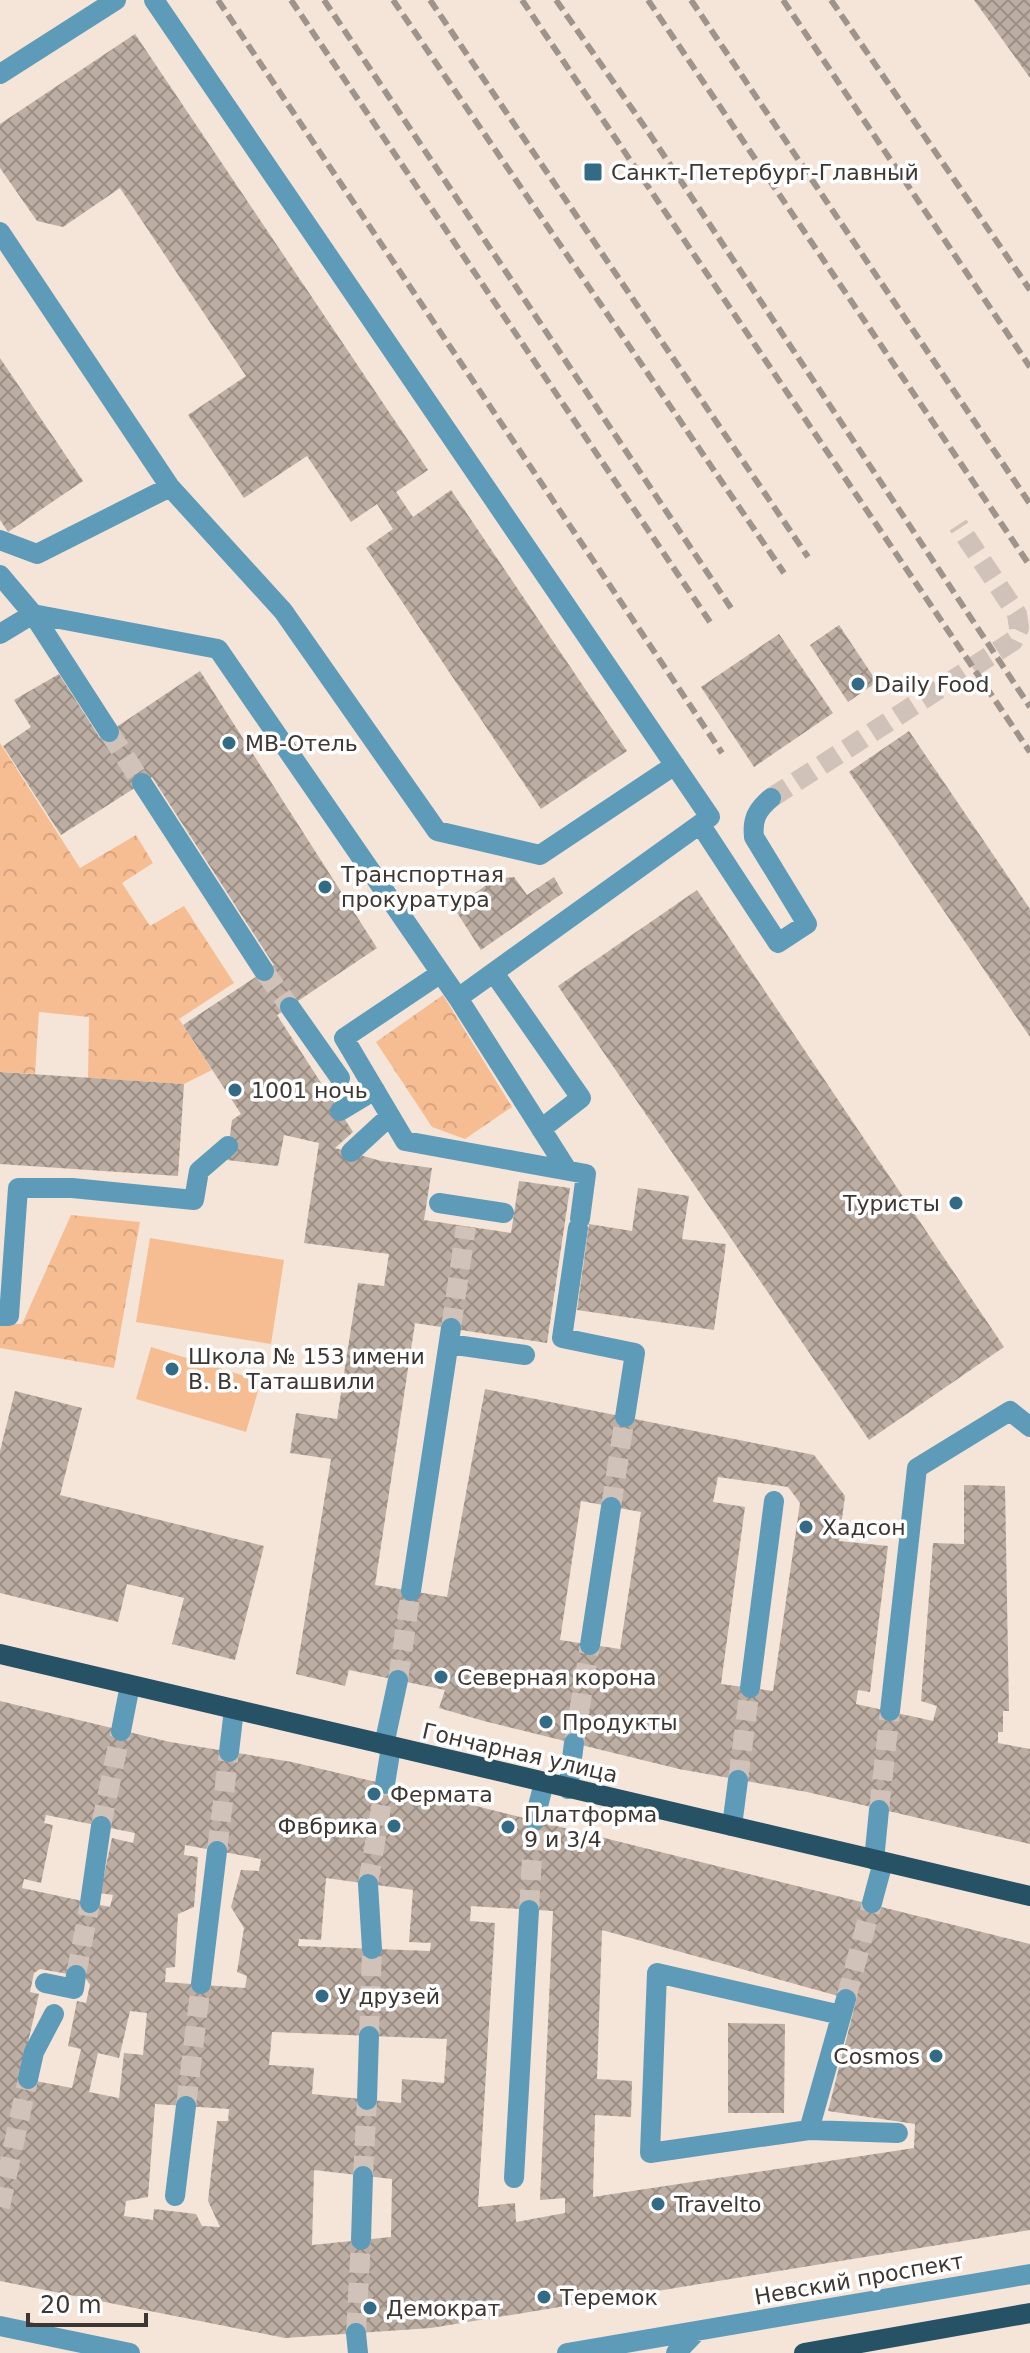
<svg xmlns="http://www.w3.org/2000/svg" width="1030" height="2353" font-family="'DejaVu Sans',sans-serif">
	<defs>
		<pattern id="forest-crowns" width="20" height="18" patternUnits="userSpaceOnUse" patternTransform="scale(2)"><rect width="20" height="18" fill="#f7bd92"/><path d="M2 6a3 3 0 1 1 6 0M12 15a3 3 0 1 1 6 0" fill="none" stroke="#d5a37e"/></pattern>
		<pattern id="building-cross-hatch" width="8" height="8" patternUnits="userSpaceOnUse" patternTransform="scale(2)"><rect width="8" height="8" fill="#bdaea3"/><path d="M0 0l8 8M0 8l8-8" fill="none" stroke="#9b8e85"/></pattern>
	</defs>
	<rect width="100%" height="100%" fill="#f5e5d9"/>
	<path fill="url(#forest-crowns)" d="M0,743L80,868L136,835L153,863L122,883L150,926L184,906L234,983L179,1019L212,1070L184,1084L88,1078L89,1017L39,1012L35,1074L0,1072Z
		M443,995L512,1107L465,1139L432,1127L376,1042Z
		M71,1215L140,1222L114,1368L0,1348V1324H22Z"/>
	<path fill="#f7bd92" d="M150,1238L284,1260L271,1344L136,1322Z
		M151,1347L261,1381L246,1432L136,1399Z"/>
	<path fill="url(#building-cross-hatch)" fill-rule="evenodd" d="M974,0H1030V78Z
		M135,34L428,470L396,492L413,517L451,490L627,751L541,809L366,548L393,529L377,504L351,522L307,456L244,498L188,415L246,376L120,188L63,227L37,221L0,168V124Z
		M0,358L83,481L8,532L0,520Z
		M839,625L877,682L848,702L810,645Z
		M779,634L833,713L754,767L701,687Z
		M200,671L377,948L277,1015L353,1132L335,1148L381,1161L432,1168L424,1220L511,1233L519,1181L570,1188L547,1343L415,1323L375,1585L447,1597L485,1389L814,1455L845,1496L839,1541L888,1546L870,1692L858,1690L856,1704L933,1721L937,1706L921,1701L933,1543L964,1544V1485L1005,1486L1009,1711H1003V1732H998V1743L1030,1749V1844L807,1792L679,1769L484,1721L439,1708L445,1690L349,1670L345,1686L296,1674L331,1459L290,1453L296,1413L337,1419L358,1283L384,1286L389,1254L304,1243L319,1143L284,1135L278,1166L227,1160L232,1120L241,1114L183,1025L274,965L152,777L61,835L3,746L31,727L14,700L59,674L100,738ZM718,1477L788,1487L800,1503L773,1691L721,1684L745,1507L713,1502ZM581,1501L641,1512L620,1649L560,1640Z
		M909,731L1030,909V1037L849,772Z
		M514,877L527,895L554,877L563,893L481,950L454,908L495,879Z
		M697,890L1004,1347L869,1440L558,986Z
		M0,1072L184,1084L178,1176L0,1164Z
		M638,1188L689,1196L682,1239L726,1244L714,1330L577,1310L589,1224L632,1231Z
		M15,1391L82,1408L60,1495L264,1546L235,1660L172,1644L184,1598L127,1584L118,1622L0,1593V1451Z
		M0,1701L170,1742L292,1762L456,1801L1030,1944V2230L431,2328L285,2338L0,2281ZM46,1815L135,1833L133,1843L112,1838L100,1893L113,1895L110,1907L22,1888L24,1879L41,1883L53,1825L44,1823ZM185,1845L261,1859L259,1871L241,1870L231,1907L244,1928L237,1972L247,1976L245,1988L165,1982L166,1968L175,1967L178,1914L194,1907L198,1857L184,1855ZM326,1878L413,1890L409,1942L431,1943L430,1951L298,1946L299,1939L321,1940ZM471,1906L553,1911L540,2200L565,2198V2213L516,2222L515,2203L478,2207L495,1923L470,1921ZM602,1930L856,2001L828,2111L915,2124L914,2148L593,2197L595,2115L631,2117L632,2081L597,2079ZM40,1969L85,1977L90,1985L86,2003L77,2001L68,2046L81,2049L72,2088L20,2078L39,1994L30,1992L34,1973ZM130,2011L147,2013L143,2055L124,2053L119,2098L89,2092L98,2053L119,2058ZM272,2032L447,2039L444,2083L402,2079L401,2103L312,2094L314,2068L269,2065ZM155,2104L229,2109L228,2121H217L208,2201L220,2227L202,2226L196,2214L154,2209L153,2220L124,2216L126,2201L148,2197ZM314,2170L392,2179L391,2237L312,2245Z
		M728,2023L785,2024L784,2113H728Z"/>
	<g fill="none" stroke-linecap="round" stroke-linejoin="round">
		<path stroke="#d0c2b8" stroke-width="20" stroke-dasharray="20 10" stroke-linecap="butt" d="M109,732L142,783
			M771,798L1013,641L1019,628L1017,614L958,525
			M264,971L290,1007
			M451,1328L466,1227
			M611,1507L625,1417
			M398,1680L411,1591
			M574,1743L590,1645
			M738,1780L750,1688
			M879,1810L890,1711
			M101,1826L121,1731
			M217,1851L229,1752
			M368,1884L385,1784
			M529,1910L534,1821
			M76,1975L90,1903
			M846,1999L872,1903
			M369,2036L372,1949
			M186,2106L201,1984
			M363,2176L367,2100
			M0,2207L28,2079
			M356,2333L361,2240"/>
		<path stroke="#5e9bb9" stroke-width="20" d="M154,0L710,817L458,998
			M0,74L116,0
			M0,232L170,487L283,611L437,831L540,855L675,765
			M0,540L37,554L170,487
			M0,575L33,614L218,649L458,998L566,1168
			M0,634L33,614L109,732
			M142,783L264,971
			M700,824L778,943L807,924L754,837C752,819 757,810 771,798
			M441,973L344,1038L405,1141L586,1174L580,1219
			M494,973L581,1098L541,1129
			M290,1007L340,1078
			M340,1111L375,1090
			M351,1152L390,1116
			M439,1203L504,1213
			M578,1228L562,1338L635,1353L625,1417
			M0,1316H9L18,1188H72L194,1200L199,1171L228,1146
			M449,1344L525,1355
			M411,1591L451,1328
			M590,1645L611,1507
			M750,1688L774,1501
			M890,1711L917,1468L1010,1411L1030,1427
			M121,1731L130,1685
			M384,1745L398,1680
			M229,1752L234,1709
			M385,1784L391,1747
			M568,1789L574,1743
			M534,1821L544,1783
			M732,1826L738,1780
			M874,1860L879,1810
			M368,1884L372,1949
			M90,1903L101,1826
			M872,1903L883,1862
			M45,1983L74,1989L76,1975
			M201,1984L217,1851
			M841,2015L657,1973L650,2153L809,2130L846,1999
			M28,2079L34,2052L54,2014
			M367,2100L369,2036
			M809,2130L898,2133
			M514,2178L529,1910
			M175,2196L186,2106
			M361,2240L363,2176
			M0,2326L130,2353
			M356,2333L358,2353
			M567,2353L1030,2274
			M676,2353L697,2331"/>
		<path stroke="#275266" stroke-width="20" d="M0,1654L1030,1896
			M804,2353L1030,2313"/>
		<path stroke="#9f948b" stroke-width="6" stroke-dasharray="12 6" stroke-linecap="butt" d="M218,0L722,753
			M291,0L710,622
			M324,0L731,608
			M393,0L784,573
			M430,0L808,557
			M522,0L1030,752
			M556,0L649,133L1030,707
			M648,0L1030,566
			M691,0L1030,504
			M783,0L1030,367
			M831,0L1030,290"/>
	</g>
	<g fill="#336a85" stroke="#fff" stroke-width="3">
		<rect x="583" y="162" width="20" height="20" rx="4"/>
		<circle cx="858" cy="684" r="8"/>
		<circle cx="229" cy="743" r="8"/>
		<circle cx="325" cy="887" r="8"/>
		<circle cx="235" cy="1090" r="8"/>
		<circle cx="956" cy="1203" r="8"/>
		<circle cx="172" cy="1369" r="8"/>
		<circle cx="806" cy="1527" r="8"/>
		<circle cx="441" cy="1677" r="8"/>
		<circle cx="546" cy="1722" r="8"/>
		<circle cx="374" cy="1794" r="8"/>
		<circle cx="394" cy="1826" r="8"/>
		<circle cx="508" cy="1827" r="8"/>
		<circle cx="322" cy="1996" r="8"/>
		<circle cx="936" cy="2056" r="8"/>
		<circle cx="658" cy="2204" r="8"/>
		<circle cx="544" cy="2297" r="8"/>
		<circle cx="370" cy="2308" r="8"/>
	</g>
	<g text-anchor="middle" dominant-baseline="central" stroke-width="7" stroke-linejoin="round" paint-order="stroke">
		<g font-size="22" fill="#3d3632" stroke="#fff" text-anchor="start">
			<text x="611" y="172">Санкт-Петербург-Главный</text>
			<text x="874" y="684">Daily Food</text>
			<text x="245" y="743">МВ-Отель</text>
			<text x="341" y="874">Транспортная<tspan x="341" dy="25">прокуратура</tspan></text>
			<text x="251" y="1090">1001 ночь</text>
			<text x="940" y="1203" text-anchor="end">Туристы</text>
			<text x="188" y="1356">Школа № 153 имени<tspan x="188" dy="25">В. В. Таташвили</tspan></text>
			<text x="822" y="1527">Хадсон</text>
			<text x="457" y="1677">Северная корона</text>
			<text x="562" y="1722">Продукты</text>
			<text x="390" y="1794">Фермата</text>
			<text x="524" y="1814">Платформа<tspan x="524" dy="25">9 и 3/4</tspan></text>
			<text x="378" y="1826" text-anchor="end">Фвбрика</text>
			<text x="338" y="1996">У друзей</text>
			<text x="920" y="2056" text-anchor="end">Cosmos</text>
			<text x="674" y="2204">Travelto</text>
			<text x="560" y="2297">Теремок</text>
			<text x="386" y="2308">Демократ</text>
		</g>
		<g font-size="22" fill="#3d3632" stroke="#fff">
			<text transform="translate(520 1753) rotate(13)">Гончарная улица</text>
			<text transform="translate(859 2279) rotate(-10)">Невский проспект</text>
		</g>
	</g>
	<path d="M28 2313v12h118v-12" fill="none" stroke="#3d3632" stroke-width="4"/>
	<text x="40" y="2313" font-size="24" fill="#3d3632" stroke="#ffffff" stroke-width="6" paint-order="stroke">20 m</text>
</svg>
